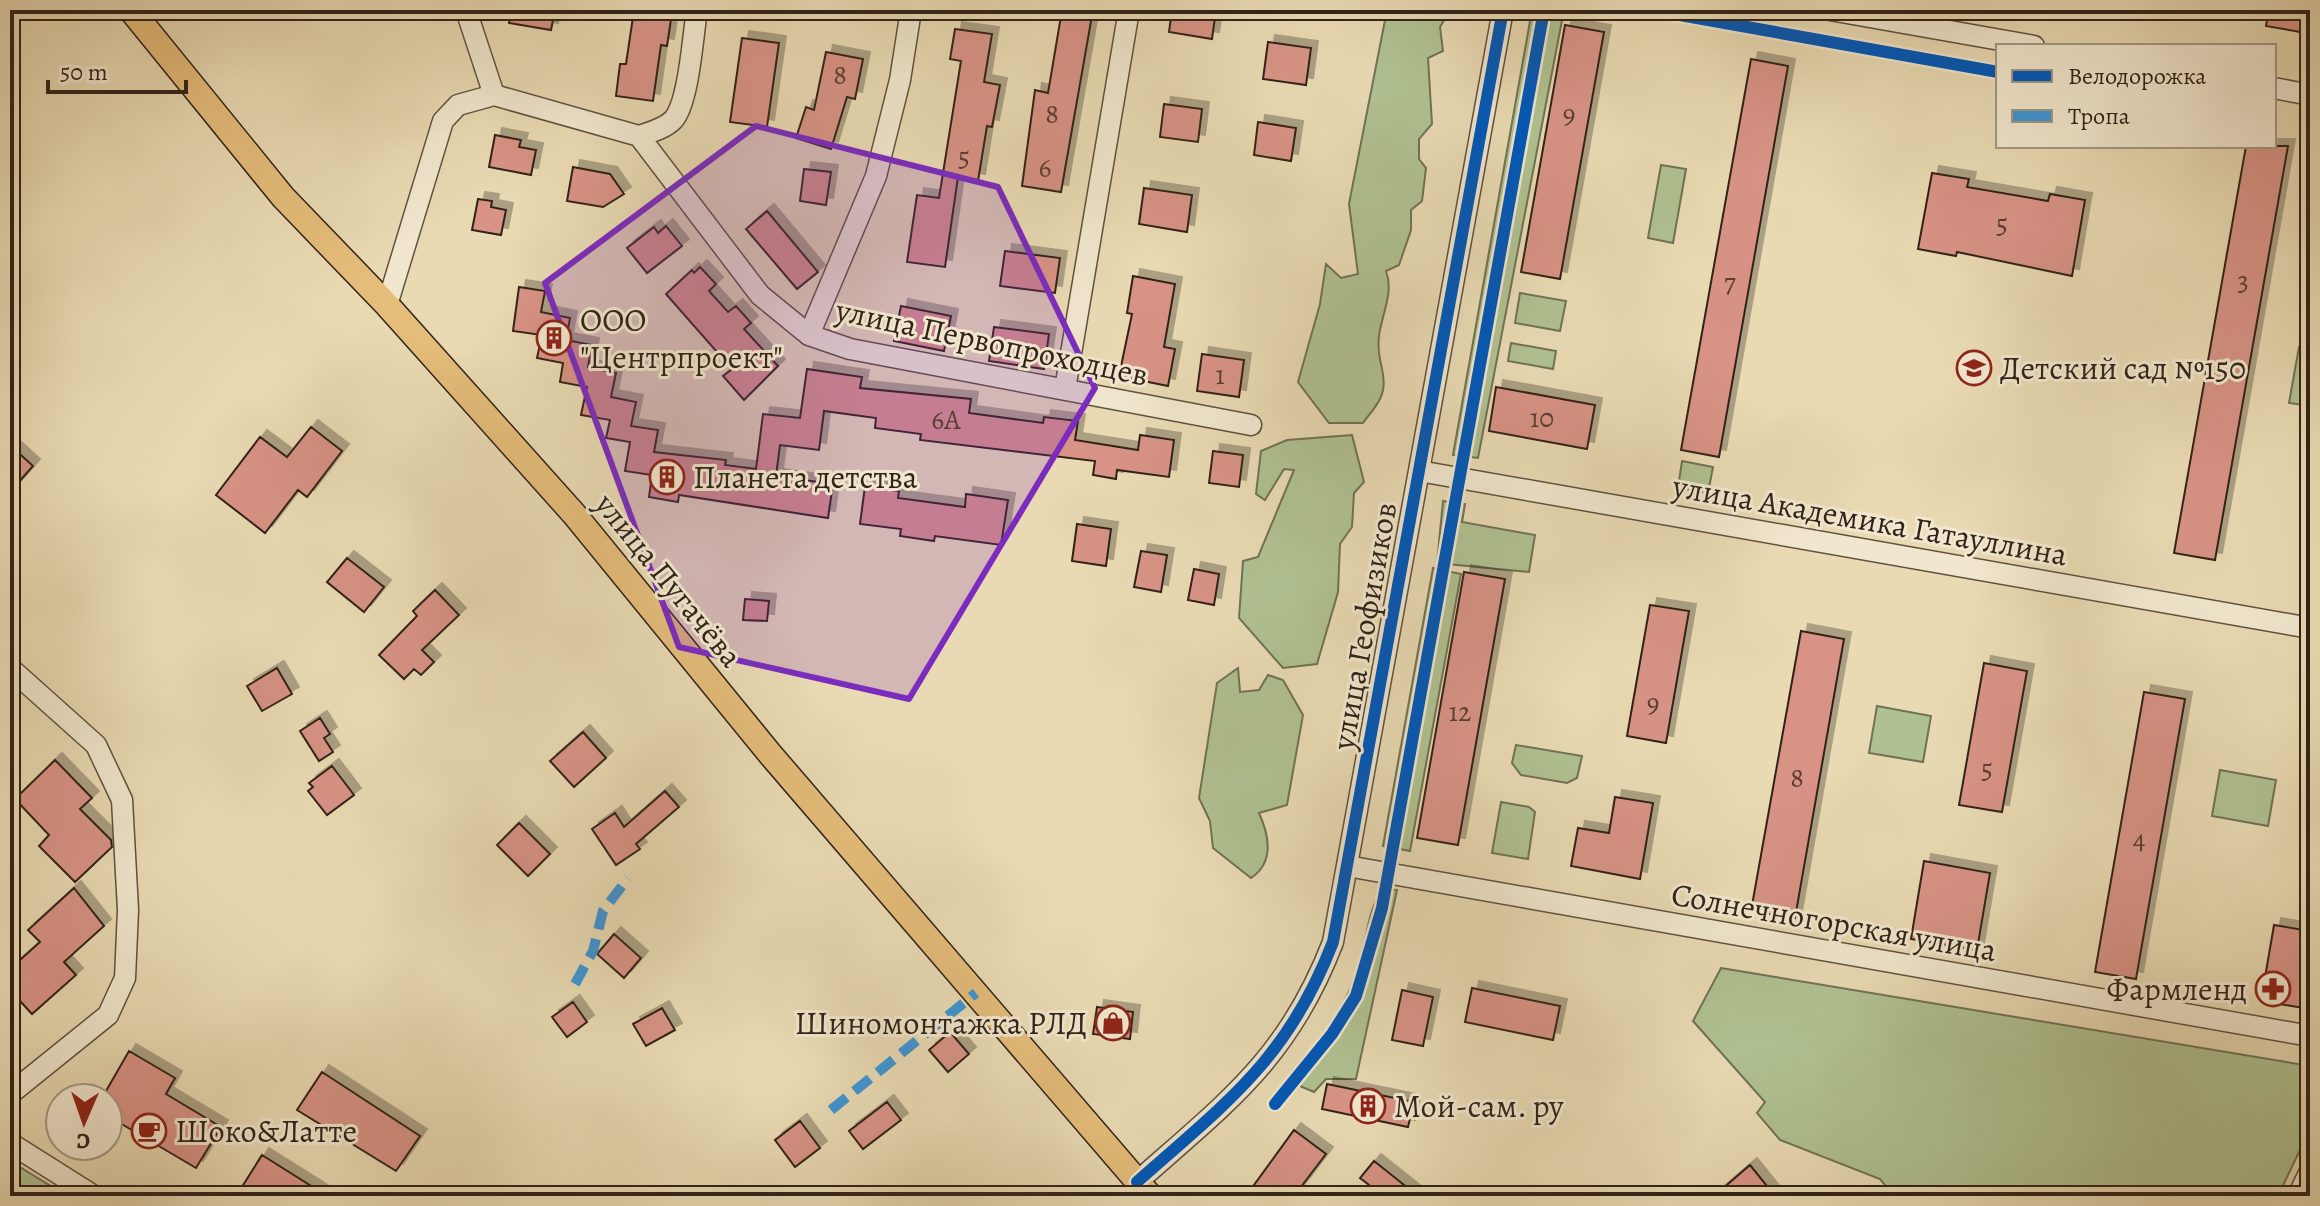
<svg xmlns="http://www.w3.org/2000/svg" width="2320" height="1206" font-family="Alegreya,serif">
	<defs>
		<filter id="shadow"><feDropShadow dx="7" dy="-7" stdDeviation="0" flood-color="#0004"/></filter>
	</defs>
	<rect width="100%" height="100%" fill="#e9dab3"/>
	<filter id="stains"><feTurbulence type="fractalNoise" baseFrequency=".0025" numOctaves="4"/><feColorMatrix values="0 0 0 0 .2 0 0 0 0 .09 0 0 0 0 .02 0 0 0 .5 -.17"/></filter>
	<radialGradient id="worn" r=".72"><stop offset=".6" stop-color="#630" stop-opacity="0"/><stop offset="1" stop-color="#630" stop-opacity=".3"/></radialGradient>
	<path fill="#b0c191" stroke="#707255" stroke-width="2" d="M1387,10L1449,12L1440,27L1443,51L1428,58L1432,124L1419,139V159L1426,168L1422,201L1411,210V230L1399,265L1386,271C1396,298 1375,323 1379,352C1380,366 1386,375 1383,390C1381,402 1370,413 1363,423H1329L1298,382L1320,304L1326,264L1341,278L1358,274L1349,204Z
		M1532,10H1564L1478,458L1453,455Z
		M1661,165L1686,169L1673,243L1648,238Z
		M1520,293L1566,301L1560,331L1515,323Z
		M1511,343L1556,351L1553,369L1508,361Z
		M2299,347L2310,349V406L2289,403Z
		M1352,435L1364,482L1354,493L1352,527L1340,544L1338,592L1317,664L1283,668L1239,618L1243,561L1258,557L1294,470L1284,469L1265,500L1256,494L1261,451L1287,440Z
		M1682,461L1713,467L1708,493L1678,488Z
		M1443,501L1465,504L1462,522L1535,535L1529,572L1437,563Z
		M1433,568L1461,574L1410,851L1383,846Z
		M1238,668L1240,692L1259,690L1268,675L1283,680L1303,715L1287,805L1259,813C1269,835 1275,862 1251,878L1213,848L1210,821L1199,798L1217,683Z
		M1877,706L1931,716L1923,762L1869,753Z
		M1516,745L1582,756L1577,778L1567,783L1521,775L1512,763Z
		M2220,770L2276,780L2268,826L2212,816Z
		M1501,802L1529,807L1535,812L1528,859L1492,853Z
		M1383,888L1397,890L1356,1079H1326L1314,1092L1288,1081C1316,1053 1341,1013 1355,977C1367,948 1365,914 1383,888Z
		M1721,968L2310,1066V1129L2278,1196H1894L1880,1179L1780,1140L1757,1113L1765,1102L1693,1021Z
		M10,1161L67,1196H10Z"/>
	<path fill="#d89386" stroke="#312319" stroke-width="2" filter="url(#shadow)" d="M512,10H555L551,30L509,23Z
		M634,10L672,13L667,46L661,45L653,101L616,96L620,64H626Z
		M1062,10H1093L1061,192L1022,186L1035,90L1048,93Z
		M1172,10H1216L1212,39L1169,32Z
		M2269,10H2310L2306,33L2266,26Z
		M1565,25L1604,32L1560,279L1521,272Z
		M955,29L992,34L984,82L1000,85L992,127L987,126L978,181L958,177L945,267L907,262L917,195L939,198L961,61L950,59Z
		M742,38L779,43L767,127L730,122Z
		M1268,42L1311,48L1306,85L1263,79Z
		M826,52L863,59L855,99L847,97L831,149L796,138L806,107L814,110Z
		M1751,59L1788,66L1719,457L1681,450Z
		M1164,104L1202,109L1198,142L1160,137Z
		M1258,122L1296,128L1291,161L1254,155Z
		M495,135L521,140L519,147L536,150L531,175L489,167Z
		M2246,146H2288L2215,560L2174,553Z
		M573,167L610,174L624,194L603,207L567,201Z
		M804,169L831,172L826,205L800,201Z
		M1932,173L1969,179L1967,187L2048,201L2050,194L2085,200L2072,276L1957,252L1956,256L1918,249Z
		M1144,188L1192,195L1187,232L1139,224Z
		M478,199L492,201L491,207L506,210L501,235L472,230Z
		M767,211L818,272L797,289L746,229Z
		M666,226L682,246L647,273L627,248L654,227L658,233Z
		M1005,251L1060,258L1055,293L1000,286Z
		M700,267L716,284L709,291L728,312L736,306L751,323L744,329L778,366L744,400L723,376L732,369L666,294L692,270L694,273Z
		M1133,276L1175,284L1164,347L1175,349L1168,386L1119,376L1132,314L1127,313Z
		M519,287L545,291L541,312L570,318L566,340L592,345L588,367L616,373L611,397L636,402L631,426L658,430L654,452L726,460L725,465L756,469L763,414L800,418L807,369L862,377L860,388L971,399L969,413L1043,423L1044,417L1078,421L1075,440L1138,450L1140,435L1174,440L1169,477L1117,470L1116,479L1093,475L1095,461L920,440L921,434L875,428L876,418L824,411L819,450L780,445L776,476L833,484L828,518L679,495L678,502L649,497L652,475L625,471L630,442L606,438L610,420L581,415L587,387L560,382L563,363L537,358L542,335L513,331Z
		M901,306L951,316L944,351L894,341Z
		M994,327L1049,334L1044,369L989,361Z
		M1202,354L1244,360L1239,397L1197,391Z
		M1496,387L1595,405L1587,449L1489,431Z
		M311,427L342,451L307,497L298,490L265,533L216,495L260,437L287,457Z
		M10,445L33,466L10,492Z
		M1213,451L1243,455L1239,487L1209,483Z
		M865,486L899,491L898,498L965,507L966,494L1008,500L1001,545L935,536L934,541L900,536L901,529L860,524Z
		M1077,524L1111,529L1106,566L1072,561Z
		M1141,551L1167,555L1161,592L1134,587Z
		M347,558L384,587L364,612L327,582Z
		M1194,569L1219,574L1214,605L1188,600Z
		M1464,572L1505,579L1458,845L1417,838Z
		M435,590L459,615L422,650L434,662L421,675L414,669L404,679L379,655L417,616L413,611Z
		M745,599L769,601L767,621L743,620Z
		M1650,605L1689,611L1666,743L1627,736Z
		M1801,631L1844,639L1795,918L1751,911Z
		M1984,663L2027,671L2002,812L1959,805Z
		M277,668L292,694L262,711L247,686Z
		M2144,692L2185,699L2136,979L2095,972Z
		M320,718L330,734L324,738L333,752L319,761L300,731Z
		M583,732L606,758L574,787L550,761Z
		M55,760L92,798L80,809L111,840L112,847L75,882L39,846L49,835L15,799Z
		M332,766L354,795L327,815L308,791L313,787L309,783Z
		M665,791L679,807L636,844L640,849L616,865L592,829L615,813L624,827Z
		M1615,797L1653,803L1640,879L1571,866L1578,828L1609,833Z
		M519,823L550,854L528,876L497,845Z
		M1924,861L1990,873L1977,950L1911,939Z
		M74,888L104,926L64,962L76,975L32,1014L10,990V969L40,942L28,930Z
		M2274,925L2310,931V1009L2261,1001Z
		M614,934L641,958L624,978L597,954Z
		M1472,988L1560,1006L1553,1040L1465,1022Z
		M1402,990L1433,997L1423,1046L1392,1040Z
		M573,1002L587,1022L567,1037L552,1017Z
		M1097,1007L1133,1012L1130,1039L1093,1034Z
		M662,1008L675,1030L646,1046L633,1024Z
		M950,1032L969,1054L948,1072L929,1050Z
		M129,1051L175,1078L166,1094L221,1127L196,1168L108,1116V1098H102Z
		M322,1072L420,1136L396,1171L297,1110Z
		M1327,1084L1414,1102L1408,1127L1322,1109Z
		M887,1102L901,1120L863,1149L849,1131Z
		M800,1121L820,1148L795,1167L775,1140Z
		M1294,1130L1326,1154L1294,1196H1246Z
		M262,1155L327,1196H249L240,1190Z
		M1374,1161L1418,1196H1360L1369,1185L1360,1178Z
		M1750,1165L1775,1196H1714Z"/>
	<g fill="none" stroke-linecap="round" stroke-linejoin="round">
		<g stroke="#5f5140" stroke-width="23">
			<path id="minor" d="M466,10L494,95
				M1830,10L2034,46
				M2274,88L2310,95
				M639,136C651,132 664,129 673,120C689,103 693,34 697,10
				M387,305L443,121L458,105L494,95L639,136L760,295L809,335L850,349L1251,425
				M809,335L876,176L900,80L911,10
				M1065,389L1129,10
				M1419,471L2310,628
				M10,668L96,745L122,800L128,910L125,978L108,1015L10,1094
				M1347,866L2310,1036
				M10,1143L94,1196
				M1137,1182C1227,1102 1288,1059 1333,942L1503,10
				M2298,1196L2310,1171"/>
		</g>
		<g stroke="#312319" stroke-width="27">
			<path id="major" d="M131,10L283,197L387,305L574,514L770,754L1150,1196"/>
		</g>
		<use href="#minor" stroke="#f1e7ce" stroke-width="20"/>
		<use href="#major" stroke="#e4bd7a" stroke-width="24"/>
		<path stroke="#3d95d4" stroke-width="10" stroke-dasharray="20 10" stroke-linecap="butt" d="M575,984L593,951L603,911L628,878
			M831,1110L976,993"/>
		<g stroke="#f1e7ce" stroke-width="17">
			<path id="cycleway" d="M1652,10L1998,72
				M1275,1104L1332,1034L1356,996L1382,908L1544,10
				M1137,1182C1227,1102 1288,1059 1333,942L1503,10"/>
		</g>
		<use href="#cycleway" stroke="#0057b8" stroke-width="12"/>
	</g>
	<path fill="#7b2cbf" fill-opacity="0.2" stroke="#7b2cbf" stroke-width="6" stroke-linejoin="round" d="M756,126L998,187L1095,388L909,699L679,647L545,283Z"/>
	<defs>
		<g id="building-ring" transform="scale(1.8)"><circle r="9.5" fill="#f1e7ce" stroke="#8f2418" stroke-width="1.5"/><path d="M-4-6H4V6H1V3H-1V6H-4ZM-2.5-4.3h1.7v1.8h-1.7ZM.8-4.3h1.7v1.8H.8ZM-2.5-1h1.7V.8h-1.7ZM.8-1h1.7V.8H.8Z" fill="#8f2418"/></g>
		<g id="school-ring" transform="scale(1.8)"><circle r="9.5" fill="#f1e7ce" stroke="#8f2418" stroke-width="1.5"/><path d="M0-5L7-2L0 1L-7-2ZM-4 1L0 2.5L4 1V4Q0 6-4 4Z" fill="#8f2418"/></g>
		<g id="pharmacy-ring" transform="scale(1.8)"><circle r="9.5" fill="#f1e7ce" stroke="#8f2418" stroke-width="1.5"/><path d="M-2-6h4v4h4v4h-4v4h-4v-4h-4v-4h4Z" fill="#8f2418"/></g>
		<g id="shop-ring" transform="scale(1.8)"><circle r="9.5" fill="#f1e7ce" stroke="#8f2418" stroke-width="1.5"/><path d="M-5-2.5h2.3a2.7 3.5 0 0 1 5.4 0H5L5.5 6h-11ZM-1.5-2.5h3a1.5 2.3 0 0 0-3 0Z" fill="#8f2418"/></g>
		<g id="cafe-ring" transform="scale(1.8)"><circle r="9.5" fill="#f1e7ce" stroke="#8f2418" stroke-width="1.5"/><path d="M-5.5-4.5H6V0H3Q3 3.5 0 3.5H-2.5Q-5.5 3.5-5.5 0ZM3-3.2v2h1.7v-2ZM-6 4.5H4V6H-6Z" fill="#8f2418"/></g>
	</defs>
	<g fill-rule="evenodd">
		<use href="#building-ring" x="554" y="338"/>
		<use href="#school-ring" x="1974" y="368"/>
		<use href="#building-ring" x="667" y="477"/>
		<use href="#pharmacy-ring" x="2273" y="989"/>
		<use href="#shop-ring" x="1113" y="1023"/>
		<use href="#building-ring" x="1368" y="1106"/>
		<use href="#cafe-ring" x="149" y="1131"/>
	</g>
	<g text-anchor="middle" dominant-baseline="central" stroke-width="6" stroke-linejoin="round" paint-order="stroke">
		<g font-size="28" fill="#5b3f34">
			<text x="840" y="75">8</text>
			<text x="1052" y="114">8</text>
			<text x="1569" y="114">9</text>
			<text x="964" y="157">5</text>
			<text x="1045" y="168">6</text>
			<text x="2002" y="224">5</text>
			<text x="2243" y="281">3</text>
			<text x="1730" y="283">7</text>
			<text x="1220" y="375">1</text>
			<text x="1542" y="418">10</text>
			<text x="946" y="420">6А</text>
			<text x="1653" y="703">9</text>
			<text x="1460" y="712">12</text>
			<text x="1987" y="769">5</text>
			<text x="1797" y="778">8</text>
			<text x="2139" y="839">4</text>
		</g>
		<g font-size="32" fill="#312319" stroke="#f1e7ce" text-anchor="start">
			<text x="580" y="320">ООО<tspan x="580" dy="37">"Центрпроект"</tspan></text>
			<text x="2000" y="368">Детский сад №150</text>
			<text x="693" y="477">Планета детства</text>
			<text x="2247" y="989" text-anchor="end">Фармленд</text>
			<text x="1087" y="1023" text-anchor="end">Шиномонтажка РЛД</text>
			<text x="1394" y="1106">Мой-сам. ру</text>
			<text x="175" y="1131">Шоко&amp;Латте</text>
		</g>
		<g font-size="32" fill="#312319" stroke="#f1e7ce">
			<text transform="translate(992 342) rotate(12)">улица Первопроходцев</text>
			<text transform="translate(1870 520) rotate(10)">улица Академика Гатауллина</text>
			<text transform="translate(669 580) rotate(51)">улица Пугачёва</text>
			<text transform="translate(1364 626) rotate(-80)">улица Геофизиков</text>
			<text transform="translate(1834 922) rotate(10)">Солнечногорская улица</text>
		</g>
	</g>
	<rect width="2320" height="1206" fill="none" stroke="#e9dab3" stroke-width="40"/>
	<rect x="12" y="12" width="2296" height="1182" fill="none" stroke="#312319" stroke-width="4"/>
	<rect x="20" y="20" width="2280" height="1166" fill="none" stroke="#312319" stroke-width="2"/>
	<rect x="1996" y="44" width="280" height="104" fill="#f1e7ce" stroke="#a49986" stroke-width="2"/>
	<rect x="2012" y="70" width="40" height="12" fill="#0057b8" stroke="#a49986" stroke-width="2"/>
	<text x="2068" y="84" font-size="24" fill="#312319">Велодорожка</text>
	<rect x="2012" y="110" width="40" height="12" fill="#3d95d4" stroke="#a49986" stroke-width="2"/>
	<text x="2068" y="124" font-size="24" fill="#312319">Тропа</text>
	<g transform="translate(84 1122) rotate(182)"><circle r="38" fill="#f1e7ce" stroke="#a49986" stroke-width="2"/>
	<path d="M0-6L14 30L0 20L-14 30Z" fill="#8f2418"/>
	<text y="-12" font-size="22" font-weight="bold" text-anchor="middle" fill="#312319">С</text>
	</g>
	<path d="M48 80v12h138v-12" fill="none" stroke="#312319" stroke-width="4"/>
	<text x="60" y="80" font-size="24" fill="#312319" stroke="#f1e7ce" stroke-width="6" paint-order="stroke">50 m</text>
	<rect width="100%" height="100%" filter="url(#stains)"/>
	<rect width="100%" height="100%" fill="url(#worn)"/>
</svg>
